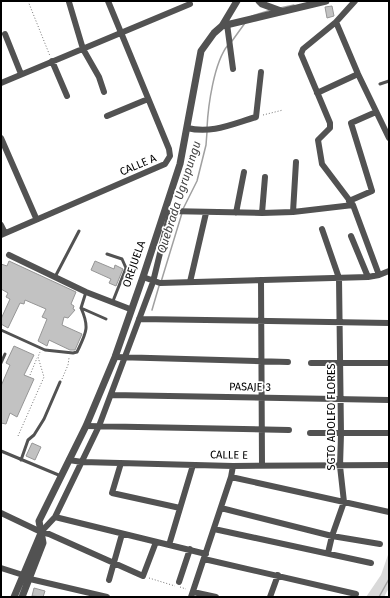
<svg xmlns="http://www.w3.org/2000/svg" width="390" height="598" font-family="'Fira Sans',sans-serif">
	<rect width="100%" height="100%" fill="#fff"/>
	<path fill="#d9d9d9" d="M389,552V588L384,597H366L381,575Z"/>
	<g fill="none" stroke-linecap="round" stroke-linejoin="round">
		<path stroke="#a0a0a0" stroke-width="1.5" d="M280,8L294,5
			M252,16L271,10
			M232,41L245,23
			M207,128C208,106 214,62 228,45
			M183,209L197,181L206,145L207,132
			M161,282L182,213
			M152,310L159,286
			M379,597L389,579"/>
	</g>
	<path fill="#c2c2c2" stroke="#969696" d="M332,6L334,16L327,18L325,7Z
		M9,261L76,292L71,304L74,306L73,309L75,310L68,318L64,317L62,325L82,334L75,350H70L49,340L47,346L38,341L47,319L42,317L46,309L25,300L24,304L20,303L8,328L1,324V319L10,299L6,297L8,293L1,289V264L7,266Z
		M95,261L114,269L115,265L123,269L116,286L109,283L111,279L91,270Z
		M14,346L34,355L24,375L34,379L17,417L10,413L6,424L1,423V386L10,365L6,363Z
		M32,443L41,447L35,460L26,456Z
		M34,588L45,591L43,597L32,596Z"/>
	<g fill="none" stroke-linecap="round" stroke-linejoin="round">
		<path stroke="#747474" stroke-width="1" stroke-dasharray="1 2" stroke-linecap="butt" d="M28,1L50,56
			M263,115L283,110
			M30,375L37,358
			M62,379L68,365L69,358
			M18,436L44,377L38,357L40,352
			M149,578L175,586
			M180,587L186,589"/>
		<path stroke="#525252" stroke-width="3" d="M380,84L389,81
			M107,254L122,259L126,268L113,301
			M55,277L79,231
			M81,308L106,319
			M1,330L45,350L73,353L77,352C86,333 90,328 81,308L86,292
			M1,363L5,354
			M1,451L61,476
			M21,460L28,440L34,435L44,419L60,382"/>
		<path stroke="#525252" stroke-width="6" d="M355,1L336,22L303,49L301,54L330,123V128L318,140L322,164L353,205L379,275
			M69,2L83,49L99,77L104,92
			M336,22L358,74L389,138
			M227,24L233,69
			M5,34L21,74
			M52,61L67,96
			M1,83L190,4
			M317,93L358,74
			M107,116L148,99
			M187,128C212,134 232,124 256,117L261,72
			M1,138L36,218
			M349,201L372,191L351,123L376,112
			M167,211L262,213L293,212L353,205
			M293,212L296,162
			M236,213L244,172
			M262,213L265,177
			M1,225L5,233
			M322,229L339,278L341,434L340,466L344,502L332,536L328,553
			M1,235L165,164L170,156L169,149L108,1
			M351,236L368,277
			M9,255L86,292L130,309
			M143,277L160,283L368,277L379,275L389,271
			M261,280L262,465
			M190,282L206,213
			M139,319L389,323
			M115,357L288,362
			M311,363H389
			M111,395L389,400
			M86,426L289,430
			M310,433H389
			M69,460L82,462L233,466L389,465
			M121,463L112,493L180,508
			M231,477L389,512
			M221,508L332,536L380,544
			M1,513L41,532L49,534L143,576L156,542
			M55,517L206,554
			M214,529L371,563
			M41,532L55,517L99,426L153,282L170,212
			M169,545L193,465
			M204,559L356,594
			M1,568L23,575
			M30,579L107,597
			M109,580L122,534
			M179,582L190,549
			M193,592L216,597
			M191,597L231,477L233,466
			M270,597L278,575"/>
		<path stroke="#525252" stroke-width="7" d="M259,1L262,4L281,11
			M222,26L326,1
			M14,597L41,533
			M22,597L43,543L39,521L86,426L115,357L143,277L180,164L201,51L214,33L222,26L237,1"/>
	</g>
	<g text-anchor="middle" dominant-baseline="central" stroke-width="3.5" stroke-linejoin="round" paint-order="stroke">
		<g font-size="11" fill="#000" stroke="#fff">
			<text transform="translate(138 165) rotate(-23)">CALLE A</text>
			<text transform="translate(134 264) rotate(-71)">OREJUELA</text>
			<text transform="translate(250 387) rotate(1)">PASAJE 3</text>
			<text transform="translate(331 417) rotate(-90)">SGTO ADOLFO FLORES</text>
			<text transform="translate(229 455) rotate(1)">CALLE E</text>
		</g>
		<g font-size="12" font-style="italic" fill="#414141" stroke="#fff">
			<text transform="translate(179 197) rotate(-72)">Quebrada Ugrupungu</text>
		</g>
	</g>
	<rect width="390" height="598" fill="none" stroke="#000000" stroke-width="4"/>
</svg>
